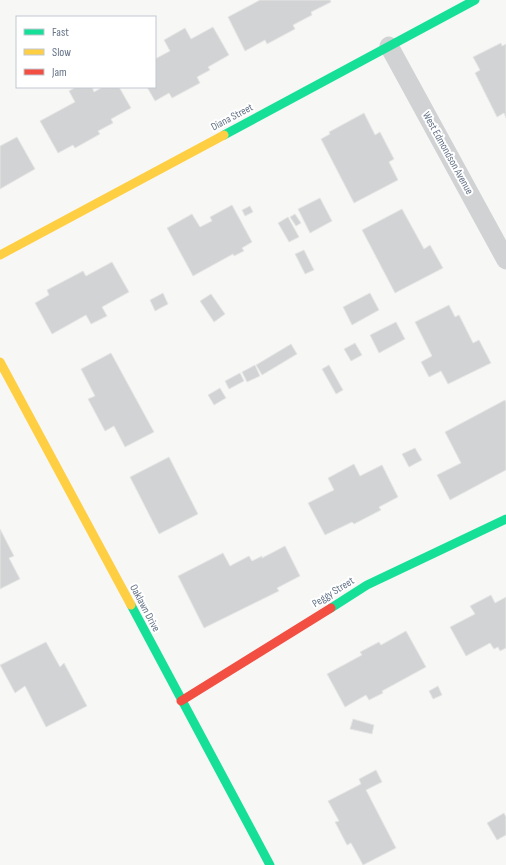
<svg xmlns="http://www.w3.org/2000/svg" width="506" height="865" font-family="'Sofia Sans Condensed',sans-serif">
	<rect width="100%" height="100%" fill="#f7f7f6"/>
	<path fill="#d2d3d4" stroke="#e6e6e6" d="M260,0H330L331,2L311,12L312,15L293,25L295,29L267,44L265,40L245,51L228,17Z
		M213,27L229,55L208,67L210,70L197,77L200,83L172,98L169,93L155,101L147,87H155V59L170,51L164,40L185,28L191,39Z
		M501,43L502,46L506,44V118L504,113L497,117L475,73L480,70L473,57Z
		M76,87H92L94,92L103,87H119L131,108L111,119L113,123L98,131L100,134L75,148L73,145L58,153L40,121L75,102L69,91Z
		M364,113L375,135L380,132L394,159L389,162L398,180L354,203L321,139L330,134L329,132Z
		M17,137L35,169L0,189V146Z
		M320,198L332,221L310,233L298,209Z
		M232,205L252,242L242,248L244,251L234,256L233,254L193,276L167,228L192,214L200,227L212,221L210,217Z
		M250,206L253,212L245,216L242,210Z
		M402,209L424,249L430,245L443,268L395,293L362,230Z
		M295,214L301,223L296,226L290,217Z
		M288,217L299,237L289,242L278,223Z
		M304,250L314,270L305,274L295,254Z
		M112,262L129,292L102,307L107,316L91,324L86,315L52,334L35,303L49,295L47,290L83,271L86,276Z
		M163,293L168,304L155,311L150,300Z
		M370,293L379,310L352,325L343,307Z
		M211,294L225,314L214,322L200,301Z
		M449,305L455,317L459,315L473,343L479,340L491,363L448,384L441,371L429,377L421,362L432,356L415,322Z
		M396,322L405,339L379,353L370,335Z
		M355,343L362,355L351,361L344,349Z
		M291,344L297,354L262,375L256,365Z
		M111,353L154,432L125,447L114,426L105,431L88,399L95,396L81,369Z
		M255,365L260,376L247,382L242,372Z
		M329,365L343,390L336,394L322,369Z
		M240,373L244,381L229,389L225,381Z
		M220,388L226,398L214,405L208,395Z
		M505,400L506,403V470L450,500L437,475L461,463L445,432Z
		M415,448L422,460L409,467L402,454Z
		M169,457L198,514L159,534L130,477Z
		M354,464L360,476L382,465L398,497L379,507L381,510L354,524L352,522L325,535L308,503L334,490L328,478Z
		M0,529L14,556L9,558L20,579L0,589Z
		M285,546L300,576L277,588L279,591L204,628L178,576L223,553L230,566L249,556L252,561L262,556V558Z
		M491,595L495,603L506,597V648L500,651L498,647L494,649L490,643L466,656L450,627L475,614L470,606Z
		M406,631L426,667L382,691L383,693L369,700L366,695L345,707L327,674L362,655L360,652L379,642L381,645Z
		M46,642L60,667L64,663L87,706L46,727L25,686L15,693L0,665Z
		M438,686L442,695L433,699L429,691Z
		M353,719L374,725L372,734L350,729Z
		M376,770L382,782L366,790L396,848L363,865L351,843L347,845L335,822L339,821L328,801L361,784L359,779Z
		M504,813L506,817V835L497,840L487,823Z"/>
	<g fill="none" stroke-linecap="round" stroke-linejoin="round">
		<path stroke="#d1d2d3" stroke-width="19" d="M389,46L506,260"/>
		<path stroke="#16e098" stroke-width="9" d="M224,135L475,0
			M131,605L270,865
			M331,608L367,585L506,519"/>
		<path stroke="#ffcf43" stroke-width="9" d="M0,255L224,135
			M0,362L131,605"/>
		<path stroke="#f24e42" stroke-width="9" d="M181,701L331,608"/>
	</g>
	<g text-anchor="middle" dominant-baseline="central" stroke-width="4" stroke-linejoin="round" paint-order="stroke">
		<g font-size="11" fill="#657388" stroke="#fff">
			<text transform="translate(232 117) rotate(-28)">Diana Street</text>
			<text transform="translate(448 153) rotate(61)">West Edmondson Avenue</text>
			<text transform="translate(333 592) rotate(-32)">Peggy Street</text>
			<text transform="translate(145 608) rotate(62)">Oaklawn Drive</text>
		</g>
	</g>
	<rect x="16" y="16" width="140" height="72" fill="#ffffff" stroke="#c1c7cf"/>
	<rect x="24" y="29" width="20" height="6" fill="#16e098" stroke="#c1c7cf"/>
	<text x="52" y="36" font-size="12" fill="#657388">Fast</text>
	<rect x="24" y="49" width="20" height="6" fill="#ffcf43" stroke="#c1c7cf"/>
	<text x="52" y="56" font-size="12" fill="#657388">Slow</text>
	<rect x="24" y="69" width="20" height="6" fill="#f24e42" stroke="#c1c7cf"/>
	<text x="52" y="76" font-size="12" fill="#657388">Jam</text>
</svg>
